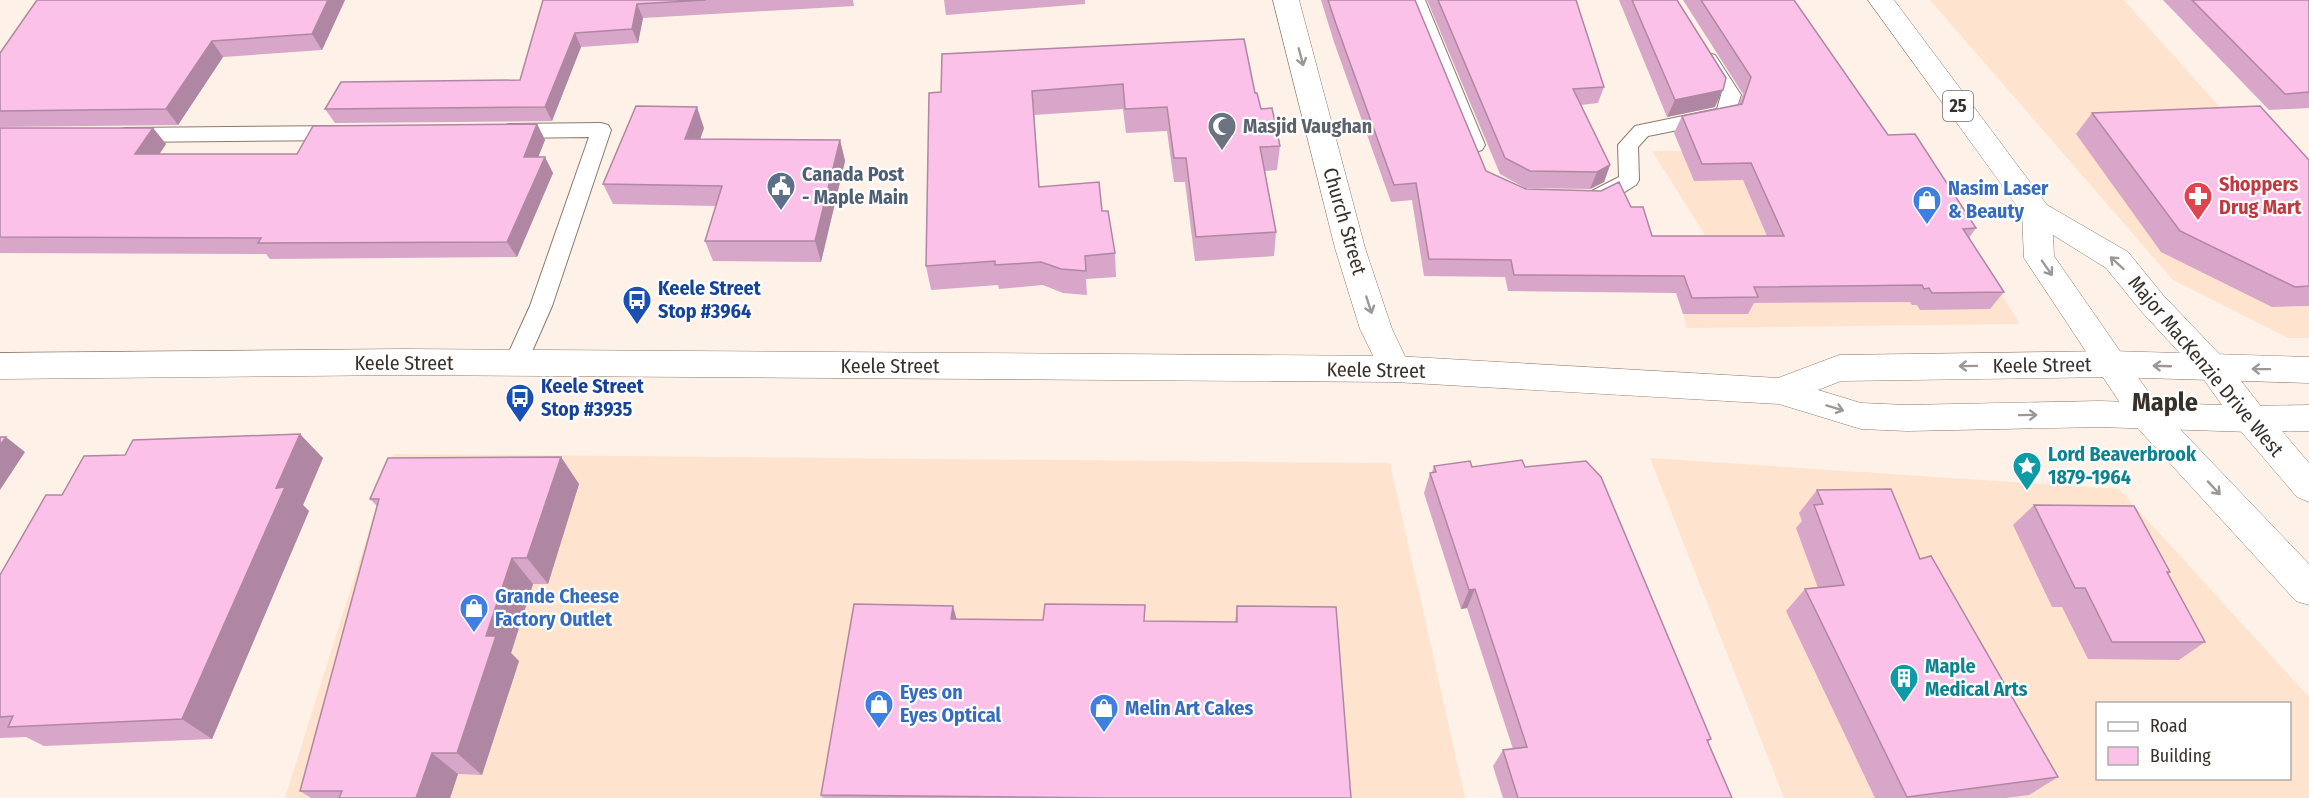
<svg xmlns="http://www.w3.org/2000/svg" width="2309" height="798" font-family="'Fira Sans Condensed',sans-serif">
	<rect width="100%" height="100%" fill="#fdf1e8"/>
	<path fill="#fee4cf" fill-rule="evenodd" d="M1930,0H2124L2309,207V338H2288L2173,280Z
		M1909,149L2020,324L1687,328L1664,240L1705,235L1652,151Z
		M393,454L1390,463L1465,798H285Z
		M1650,458L2119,489L2309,697V798H1784ZM2098,704H2290V778H2098Z"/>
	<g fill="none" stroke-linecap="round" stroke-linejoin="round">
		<g stroke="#8c7b6d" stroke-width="2">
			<path id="service" d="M1407,0H1425L1485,145L1482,150L1475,152L1468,150L1465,145Z
				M1708,53L1715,55L1741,95L1733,119L1648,136L1638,147L1639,180L1636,185C1622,193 1602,209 1586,204L1582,199L1586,194L1619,177L1618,145L1635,126L1717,109L1721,95L1698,59L1701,55Z
				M601,123L608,125L611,130L552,306L523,372L515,374L507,372L503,365L530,306L589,137L509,138L502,136L499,131L502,126L509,124Z
				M343,126L350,128L353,133L350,138L343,140L125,142L118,140L115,135L118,130L125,128Z"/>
		</g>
		<g stroke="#8c7b6d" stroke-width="1">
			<path id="minor" d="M1273,0H1299L1365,248L1392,329L1411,369L1406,378L1395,382L1384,378L1360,329L1335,248Z"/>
		</g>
		<g stroke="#8c7b6d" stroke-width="1">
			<path id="secondary" d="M403,349L1395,356L1778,378L1839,355L2111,351L2309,357V383L2111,377L1841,381L1818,390L1861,403L1907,405L2099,401L2251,406L2309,405V431L2251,432L2099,427L1907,431L1861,429L1779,404L1395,382L403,375L0,379V353Z"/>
		</g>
		<g stroke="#8c7b6d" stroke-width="1">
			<path id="primary" d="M1868,0H1894L2047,205L2128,252L2163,295L2224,359L2263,409L2309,463V502L2297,497L2239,429L2202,377L2141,311L2106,268L2053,235L2054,256L2158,406L2309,564V605L2296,601L2134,424L2024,258L2022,213Z"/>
		</g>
		<use href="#service" fill="#fff" fill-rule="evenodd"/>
		<use href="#minor" fill="#fff" fill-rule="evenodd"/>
		<use href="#secondary" fill="#fff" fill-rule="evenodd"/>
		<use href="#primary" fill="#fff" fill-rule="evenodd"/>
	</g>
	<path fill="#d8a6c8" d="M37,0H345L322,50L223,57L178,125L0,127V53Z
		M543,0H853L854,6L643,18L638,43L581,47L552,121L335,123L325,109L520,80Z
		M944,0H1085V4L946,15Z
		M1321,0H1415L1486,171L1526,189L1631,207L1652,236H1767L1743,180L1694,181L1674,133L1682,116L1739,104L1743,94L1683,0H1794L1888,135L1976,228L1969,238L2004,292L1990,309L1920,310L1917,305H1912L1910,302L1754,303L1748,314H1683L1676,293L1508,291L1505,277L1424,276L1412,200L1391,202L1334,42Z
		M1427,0H1576L1604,87L1598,103L1581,105L1610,165L1604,182L1590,189L1525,188L1500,174Z
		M1619,0H1677L1715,107L1667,117Z
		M2163,0H2309V108L2269,110Z
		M942,54L1255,93L1261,109L1280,146L1277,170L1265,171L1276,232L1274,256L1195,261L1185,182H1174L1167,131L1126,133L1123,109L1034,115L1039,187L1102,211L1115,253L1116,277L1086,279L1087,295L1063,293L1043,285L999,289L998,285L931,290L926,266L941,92Z
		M2092,113L2309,160V306L2272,307L2161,252L2076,134Z
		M537,124L545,140L538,157L553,173L517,257L270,259L266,254L0,253V128H153L166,144L159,154H297Z
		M704,128L700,139L840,140L845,161L821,262L713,261L705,241L716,206L613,204L603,184Z
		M125,455L323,458L303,505L309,511L212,739L44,746L26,737L0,738V575L62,495Z
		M561,457L579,484L548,584H533L511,653L519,661L482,775L458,774L450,798H311L300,791L377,506L370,499Z
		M1434,466L1525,467L1711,739L1708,742L1732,798H1503L1493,766L1503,750L1513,749L1467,608L1461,609L1424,493L1430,473L1432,472Z
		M1817,490L1920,559L2058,777L2029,795L2006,798H1875L1786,611L1805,589L1818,588L1796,528L1802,521L1799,513Z
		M2034,505L2170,572L2168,574L2205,642L2179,660L2088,659L2062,607H2052L2013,525Z
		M1237,606L1351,798H823L821,795L957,619L1235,622Z"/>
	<path fill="#b087a2" d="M328,0H345L322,50L312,34Z
		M637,4L643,18L638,43L632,29Z
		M575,33L581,47L552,121L545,107Z
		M212,41L223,57L178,125L166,109Z
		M1723,90L1715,107L1667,117L1675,100Z
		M1032,91L1034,115L1041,211L1039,187Z
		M697,107L704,128L693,160L685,139Z
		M537,124L545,140L532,173L524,157Z
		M153,128L166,144L149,170L135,154Z
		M840,140L845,161L821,262L815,241Z
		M545,157L553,173L517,257L507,242Z
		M1610,165L1604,182L1590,189L1597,172Z
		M300,434L323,458L303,505L309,511L212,739L182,719L276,488Z
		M6,437L25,452L0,490V445Z
		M561,457L579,484L548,584L527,558Z
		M512,558L533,584L511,653L519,661L482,775L457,753L486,636Z
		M1475,589L1467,608L1461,609L1469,590Z
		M953,606L960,631L951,619Z
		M432,753L458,774L450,798H416Z"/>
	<path fill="#fbc1e8" stroke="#b087a2" stroke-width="1.5" d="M37,0H328L312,34L212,41L166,109L0,111V53Z
		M543,0H706L637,4L632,29L575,33L545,107L325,109L341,82L520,80Z
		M1328,0H1415L1486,171L1526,189L1601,191L1619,182L1631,207H1643L1652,236H1784L1751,163L1702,164L1682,116L1742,104L1751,77L1701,0H1794L1888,135L1915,134L1976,228L1963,229L2004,292L1932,293L1929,288L1924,289L1922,285L1754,287L1758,297L1692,298L1684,276L1514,275L1511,260L1429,259L1416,183L1394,185L1336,24Z
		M1438,0H1576L1604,87L1573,89L1610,165L1597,172L1530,171L1505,158Z
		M1632,0H1677L1726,78L1723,90L1675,100Z
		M2192,0H2309V92L2285,94Z
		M1244,39L1255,93H1257L1261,109L1272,108L1280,146L1260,147L1276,232L1196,237L1186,158H1174L1167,107L1125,109L1123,84L1032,91L1039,187L1099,182L1102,211H1108L1115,253L1085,256L1086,271L1061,269L1041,262L995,265V261L926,266L929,93L941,92L942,54Z
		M636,106L697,107L685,139L840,140L815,241H705L722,186L603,184Z
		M2260,106L2309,160V286L2295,287L2180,231L2092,113Z
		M537,124L524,157H545L507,242L258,243L261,238L0,237V128H153L135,154H297L313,126Z
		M300,434L276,488L285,487L182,719L8,727L13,716L0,717V575L46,495H62L84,456L125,455L133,440Z
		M0,437H6L0,445Z
		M561,457L527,558H512L486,636H496L457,753H432L416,798H339L342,791H300L379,499H370L388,458Z
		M1522,460L1525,467L1586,461L1601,477L1711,739L1707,740L1732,798H1518L1503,750L1527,747L1475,589L1469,590L1430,473L1436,472L1434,466L1470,461L1472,467Z
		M1891,489L1920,559L1931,556L2058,777L1907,797L1805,589L1844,585L1814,505L1823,504L1817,490Z
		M2034,505L2134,506L2170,572H2167L2205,642H2112L2085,588H2075Z
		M854,604L953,606L951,619L1043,620L1045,604L1145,605L1144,621L1237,622V606L1336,607L1351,798H1107L821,795Z"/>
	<defs><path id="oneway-shaft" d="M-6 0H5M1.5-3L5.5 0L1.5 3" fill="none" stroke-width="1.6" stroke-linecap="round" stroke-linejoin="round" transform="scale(1.5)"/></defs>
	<g stroke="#9c9895">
		<use href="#oneway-shaft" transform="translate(1301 57) rotate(75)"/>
		<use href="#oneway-shaft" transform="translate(2117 263) rotate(-138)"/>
		<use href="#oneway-shaft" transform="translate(2047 268) rotate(55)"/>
		<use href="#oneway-shaft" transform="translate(1369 305) rotate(72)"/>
		<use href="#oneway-shaft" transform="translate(1968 366) rotate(179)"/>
		<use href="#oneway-shaft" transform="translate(2162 366) rotate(-178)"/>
		<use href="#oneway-shaft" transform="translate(2261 369) rotate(-179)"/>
		<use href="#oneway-shaft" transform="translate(1835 408) rotate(17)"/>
		<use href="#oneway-shaft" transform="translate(2028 415) rotate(-1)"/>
		<use href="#oneway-shaft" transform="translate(2214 488) rotate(47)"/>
	</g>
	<defs>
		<g id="mosque-pin" transform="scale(1.5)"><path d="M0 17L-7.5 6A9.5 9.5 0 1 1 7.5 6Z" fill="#6b7280" stroke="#fff"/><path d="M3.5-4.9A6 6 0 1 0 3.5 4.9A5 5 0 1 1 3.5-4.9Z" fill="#fff"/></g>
		<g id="civic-pin" transform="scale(1.5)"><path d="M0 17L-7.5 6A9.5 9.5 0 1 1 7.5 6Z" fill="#5c6f8a" stroke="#fff"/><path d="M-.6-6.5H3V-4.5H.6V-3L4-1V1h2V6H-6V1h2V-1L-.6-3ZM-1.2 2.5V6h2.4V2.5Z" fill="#fff"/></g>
		<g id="pharmacy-pin" transform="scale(1.5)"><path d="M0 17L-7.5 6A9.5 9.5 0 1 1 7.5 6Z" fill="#e0444e" stroke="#fff"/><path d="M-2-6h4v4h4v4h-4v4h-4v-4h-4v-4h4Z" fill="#fff"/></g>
		<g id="shop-pin" transform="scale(1.5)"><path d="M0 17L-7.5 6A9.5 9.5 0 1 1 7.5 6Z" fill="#3f7fe0" stroke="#fff"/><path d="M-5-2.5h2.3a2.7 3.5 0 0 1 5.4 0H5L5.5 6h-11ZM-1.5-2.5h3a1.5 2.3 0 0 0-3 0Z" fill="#fff"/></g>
		<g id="bus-pin" transform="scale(1.5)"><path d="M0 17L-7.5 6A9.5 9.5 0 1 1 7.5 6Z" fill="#1a4fb4" stroke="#fff"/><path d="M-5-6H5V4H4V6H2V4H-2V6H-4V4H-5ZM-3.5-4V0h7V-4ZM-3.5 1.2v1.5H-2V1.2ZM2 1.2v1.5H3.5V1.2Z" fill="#fff"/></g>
		<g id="sight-pin" transform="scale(1.5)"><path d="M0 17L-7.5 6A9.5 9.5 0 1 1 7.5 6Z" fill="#0f9aa8" stroke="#fff"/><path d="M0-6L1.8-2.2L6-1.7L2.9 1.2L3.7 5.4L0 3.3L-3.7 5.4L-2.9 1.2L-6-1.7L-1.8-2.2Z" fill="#fff"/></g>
		<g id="building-pin" transform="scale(1.5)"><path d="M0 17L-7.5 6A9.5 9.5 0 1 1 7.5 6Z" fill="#0f9aa8" stroke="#fff"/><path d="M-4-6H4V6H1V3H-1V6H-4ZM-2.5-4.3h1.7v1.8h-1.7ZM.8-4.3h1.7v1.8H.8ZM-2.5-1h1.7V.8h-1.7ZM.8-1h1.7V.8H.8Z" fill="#fff"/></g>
	</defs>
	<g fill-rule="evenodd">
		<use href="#mosque-pin" x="1222" y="126"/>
		<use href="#civic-pin" x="781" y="186"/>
		<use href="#pharmacy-pin" x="2198" y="196"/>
		<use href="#shop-pin" x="1927" y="200"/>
		<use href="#bus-pin" x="637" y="300"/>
		<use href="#bus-pin" x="520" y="398"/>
		<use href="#sight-pin" x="2027" y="466"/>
		<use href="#shop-pin" x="474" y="608"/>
		<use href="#building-pin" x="1904" y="678"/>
		<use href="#shop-pin" x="879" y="704"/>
		<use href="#shop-pin" x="1104" y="708"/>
	</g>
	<g text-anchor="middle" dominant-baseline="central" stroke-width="4.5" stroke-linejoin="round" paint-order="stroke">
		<rect fill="#fff" stroke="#746f6b" stroke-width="1.5" x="1943" y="91" width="30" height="30" rx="4.5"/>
		<g font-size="18" font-weight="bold" fill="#38312b">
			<text x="1958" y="106">25</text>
		</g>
		<g font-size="20" font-weight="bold" fill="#5b616d" stroke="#fff" text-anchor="start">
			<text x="1243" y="126">Masjid Vaughan</text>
		</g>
		<g font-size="20" font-weight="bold" fill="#4e5e75" stroke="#fff" text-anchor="start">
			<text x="802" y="174">Canada Post<tspan x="802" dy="23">- Maple Main</tspan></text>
		</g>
		<g font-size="20" font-weight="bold" fill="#be3a42" stroke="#fff" text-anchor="start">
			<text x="2219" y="184">Shoppers<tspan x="2219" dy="23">Drug Mart</tspan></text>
		</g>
		<g font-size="20" font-weight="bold" fill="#366cbe" stroke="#fff" text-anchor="start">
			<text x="1948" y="188">Nasim Laser<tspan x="1948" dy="23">&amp; Beauty</tspan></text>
			<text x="495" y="596">Grande Cheese<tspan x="495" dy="23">Factory Outlet</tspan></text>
			<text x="900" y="692">Eyes on<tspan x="900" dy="23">Eyes Optical</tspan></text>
			<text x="1125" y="708">Melin Art Cakes</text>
		</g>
		<g font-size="20" fill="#38312b" stroke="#fff">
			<text transform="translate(1345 221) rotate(74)">Church Street</text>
			<text x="404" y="363">Keele Street</text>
			<text transform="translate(2042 365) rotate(-1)">Keele Street</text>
			<text x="890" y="366">Keele Street</text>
			<text transform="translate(2206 366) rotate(50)">Major MacKenzie Drive West</text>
			<text transform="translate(1376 370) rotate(1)">Keele Street</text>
		</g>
		<g font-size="20" font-weight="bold" fill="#164399" stroke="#fff" text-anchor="start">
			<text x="658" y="288">Keele Street<tspan x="658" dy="23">Stop #3964</tspan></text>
			<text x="541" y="386">Keele Street<tspan x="541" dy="23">Stop #3935</tspan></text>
		</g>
		<g font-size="20" font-weight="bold" fill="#0d838f" stroke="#fff" text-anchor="start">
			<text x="2048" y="454">Lord Beaverbrook<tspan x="2048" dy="23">1879-1964</tspan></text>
			<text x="1925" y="666">Maple<tspan x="1925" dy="23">Medical Arts</tspan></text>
		</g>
		<g font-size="26" font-weight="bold" fill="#38312b" stroke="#fff">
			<text x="2165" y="402">Maple</text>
		</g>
	</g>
	<rect x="2096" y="702" width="195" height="78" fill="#ffffff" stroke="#afadaa" stroke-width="1.5"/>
	<rect x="2108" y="722" width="30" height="9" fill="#ffffff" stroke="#afadaa" stroke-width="1.5"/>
	<text x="2150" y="732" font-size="18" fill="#38312b">Road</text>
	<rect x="2108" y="747" width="30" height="18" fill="#fbc1e8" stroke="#afadaa" stroke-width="1.5"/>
	<text x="2150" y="762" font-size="18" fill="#38312b">Building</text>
</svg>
